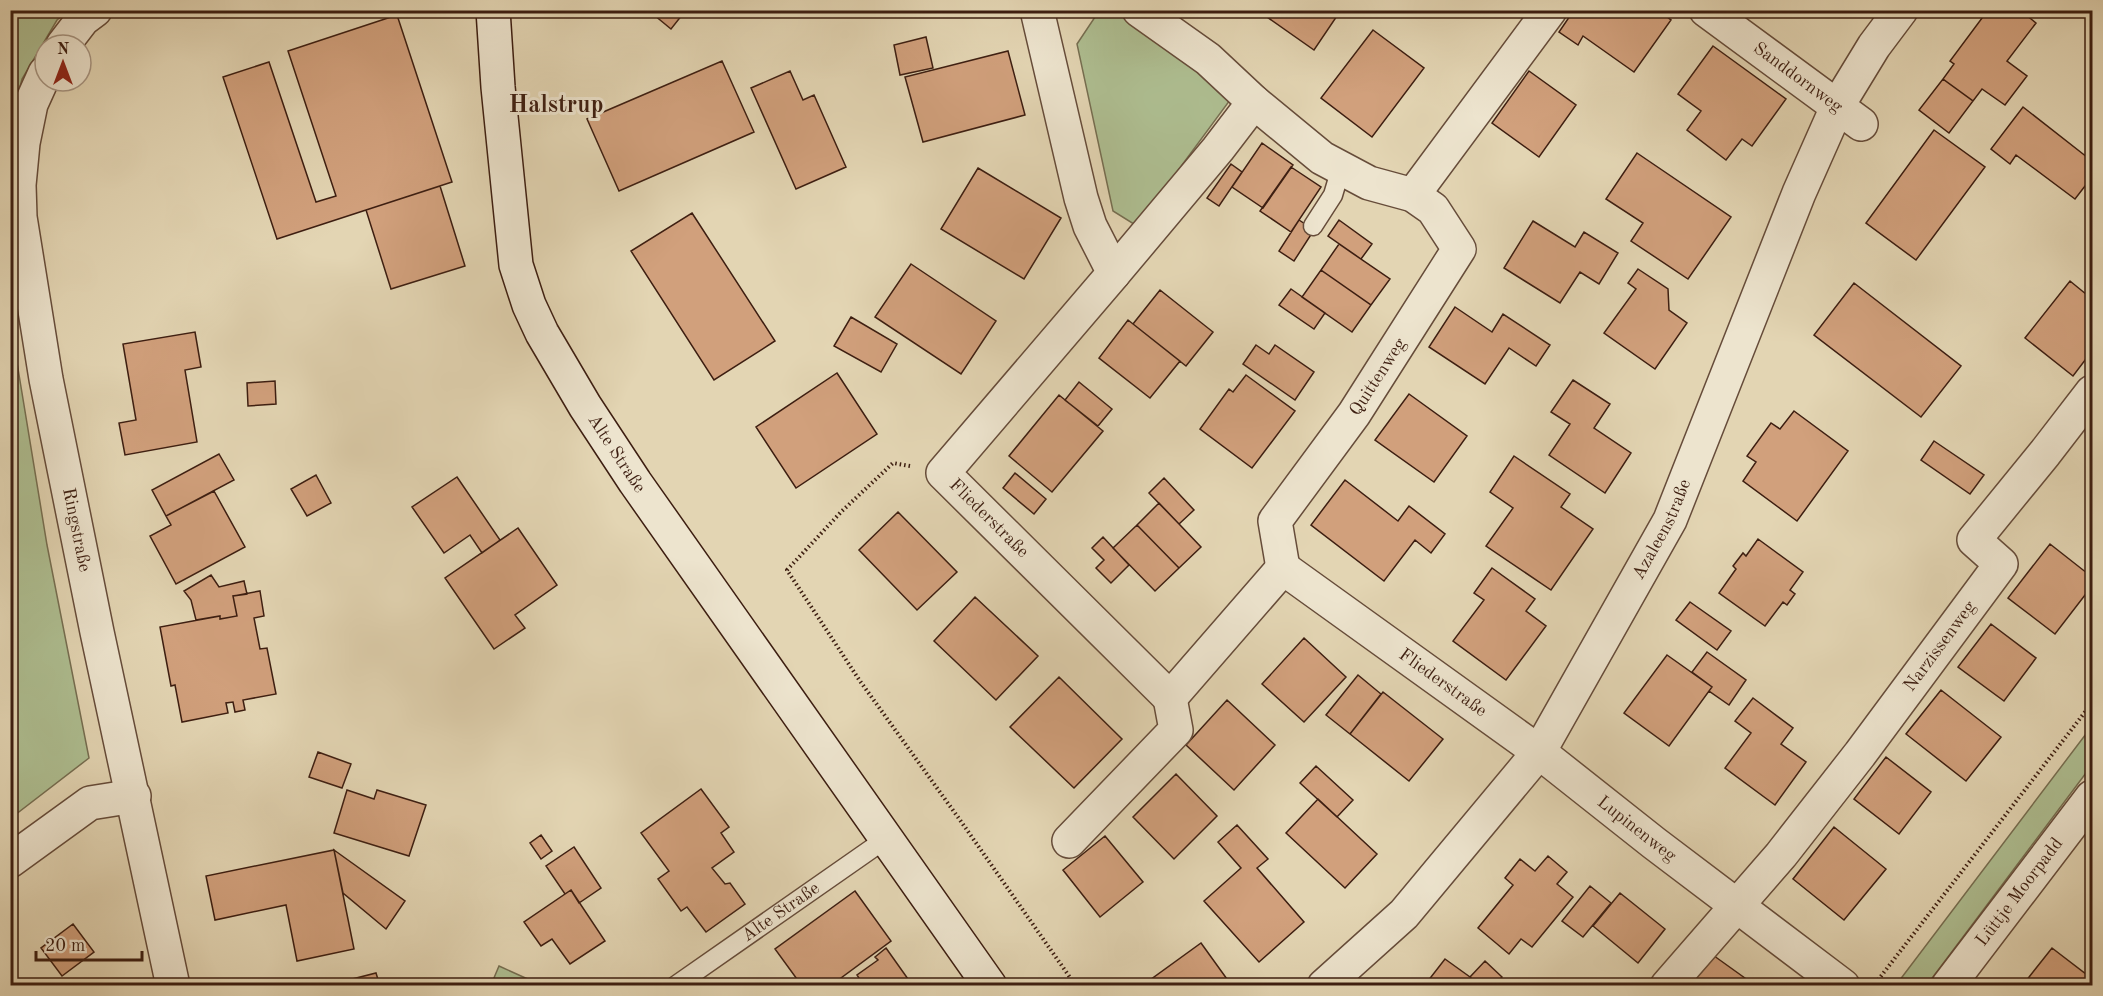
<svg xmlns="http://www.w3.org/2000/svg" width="2103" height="996" font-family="'Old Standard TT',serif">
	<rect width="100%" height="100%" fill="#e3d5b3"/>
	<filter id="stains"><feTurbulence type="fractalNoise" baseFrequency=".00333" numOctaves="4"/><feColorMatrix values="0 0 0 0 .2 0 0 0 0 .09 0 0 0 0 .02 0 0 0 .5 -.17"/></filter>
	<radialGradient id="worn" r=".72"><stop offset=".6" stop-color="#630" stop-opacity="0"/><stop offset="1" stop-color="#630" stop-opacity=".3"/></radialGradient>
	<path fill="#aebe91" stroke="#766e51" stroke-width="1.5" d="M11,11H68L57,20L22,79L11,123Z
		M1099,11H1119L1233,96L1137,226L1113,211L1077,44Z
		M10,320L47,545L89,758L11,818Z
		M2092,726V765L1927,985H1896Z
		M499,966L541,985H491Z"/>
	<path fill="#d1a07c" stroke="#3d1e11" stroke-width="1.5" d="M648,10H686L671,29Z
		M1257,10H1341L1314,50Z
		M1574,10H1658L1671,20L1634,72L1583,36L1578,45L1559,32Z
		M1988,10H2020L2036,23L2007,61L2027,76L2005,105L1982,89L1973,101L1943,79L1954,64L1950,61Z
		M397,15L452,182L277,239L223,77L269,62L316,202L336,196L288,51Z
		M1373,30L1424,68L1372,137L1321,98Z
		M926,37L933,68L900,75L894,45Z
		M1713,46L1786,99L1752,146L1742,139L1726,160L1687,130L1701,111L1678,94Z
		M1008,51L1025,115L923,142L905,77Z
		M722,61L754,132L619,191L587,119Z
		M790,71L803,100L814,95L846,167L796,189L751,88Z
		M1529,71L1576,105L1539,157L1492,123Z
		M1943,79L1973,101L1949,133L1919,110Z
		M2023,107L2092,161V177L2075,199L2016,155L2010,164L1991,149Z
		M1934,130L1985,167L1916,260L1866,223Z
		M1262,143L1293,165L1263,208L1232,187Z
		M1637,153L1731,217L1688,279L1631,241L1643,223L1606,199Z
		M1231,164L1242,172L1219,206L1207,198Z
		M1291,167L1321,187L1291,232L1260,211Z
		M978,168L1061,218L1024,279L941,229Z
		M440,186L465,266L391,289L366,210Z
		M692,213L775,341L714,380L631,251Z
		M1299,220L1314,230L1294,261L1279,251Z
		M1339,220L1372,244L1361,259L1328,236Z
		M1533,221L1575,247L1584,232L1618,253L1599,284L1580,272L1560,303L1504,268Z
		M1339,244L1390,279L1371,305L1321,270Z
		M911,264L996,321L961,374L875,317Z
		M1638,269L1668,289L1669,310L1687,323L1655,369L1604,333L1636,289L1628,283Z
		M1321,270L1371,305L1352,332L1302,297Z
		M2070,281L2092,299V351L2073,376L2025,338Z
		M1854,283L1961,366L1921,417L1814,335Z
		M1291,289L1325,313L1314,329L1279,305Z
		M1160,290L1213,332L1186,366L1133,324Z
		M1455,307L1492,332L1503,314L1550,345L1536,366L1509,348L1485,384L1429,347Z
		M851,317L897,344L881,372L834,346Z
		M1128,320L1180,361L1150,398L1099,358Z
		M195,332L201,367L185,370L197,442L125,455L119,423L136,420L123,344Z
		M1256,345L1269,354L1275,345L1314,372L1295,400L1243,364Z
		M837,373L877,434L796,488L756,427Z
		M1246,375L1295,411L1252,468L1200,429L1229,389L1233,392Z
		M1573,380L1610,404L1594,428L1631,453L1605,493L1549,455L1570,424L1551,412Z
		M275,381L276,404L248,406L247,383Z
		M1079,382L1112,409L1098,426L1065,400Z
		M1409,394L1467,436L1434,482L1375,440Z
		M1059,395L1103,431L1052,492L1009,456Z
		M1794,411L1848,451L1797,521L1743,481L1756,462L1747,456L1771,423L1780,429Z
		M1934,441L1984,475L1970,494L1921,460Z
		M219,454L234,480L166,516L152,490Z
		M1514,456L1570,494L1561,507L1593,529L1551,590L1486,546L1513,508L1490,492Z
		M1015,473L1046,499L1034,514L1003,488Z
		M316,475L331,503L307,516L291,489Z
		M457,477L500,540L482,553L470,535L444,553L412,507Z
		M1164,478L1194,510L1179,524L1149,493Z
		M1345,480L1398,521L1409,506L1445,534L1431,553L1415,540L1384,581L1311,525Z
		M214,491L245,547L176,584L150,536L171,525L166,516Z
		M1159,503L1201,547L1179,568L1137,525Z
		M898,512L957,572L917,610L859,550Z
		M1137,525L1179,568L1155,591L1113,548Z
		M518,528L557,585L515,615L525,628L494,649L445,578Z
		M1103,537L1129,565L1111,583L1096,568L1104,560L1092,548Z
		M1758,539L1803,572L1790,590L1795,594L1787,605L1783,602L1765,626L1719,593L1736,569L1733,566L1743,553L1746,556Z
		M2050,544L2092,577V586L2055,634L2008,598Z
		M1492,568L1535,599L1526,611L1546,626L1506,680L1453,641L1484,600L1474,593Z
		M211,575L219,587L244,581L247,594L233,596L237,616L220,619V616L196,620L191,600L184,591Z
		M260,591L264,616L254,618L260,649L267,648L276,694L243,700L245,710L235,712L233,702L226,703L228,713L182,722L175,685L171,686L160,627L220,616V619L237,616L233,596Z
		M975,597L1038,656L996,700L934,641Z
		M1690,602L1731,631L1717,650L1676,620Z
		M1991,624L2036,658L2004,701L1958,667Z
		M1304,638L1346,677L1304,722L1262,684Z
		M1707,652L1746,680L1729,705L1709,691L1712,687L1692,672Z
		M1667,655L1712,687L1669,746L1624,713Z
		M1358,675L1381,694L1350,734L1326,715Z
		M1059,677L1122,739L1074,788L1010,727Z
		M1941,690L2001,737L1966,781L1906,734Z
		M1383,692L1443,739L1409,781L1350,734Z
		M1753,698L1793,728L1781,744L1806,762L1775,805L1725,768L1751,733L1735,721Z
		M1227,700L1275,745L1234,790L1186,745Z
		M318,752L351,764L342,788L309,777Z
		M1886,757L1931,792L1899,834L1854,799Z
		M1316,766L1353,800L1337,817L1300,783Z
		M1176,774L1217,816L1174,859L1133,817Z
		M701,789L729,827L721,833L734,852L712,868L725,884L730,883L745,904L706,932L687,907L681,911L658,879L669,871L641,833Z
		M347,790L374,799L377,790L426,805L409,856L334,833Z
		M1318,799L1377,854L1345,888L1286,833Z
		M1237,825L1268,859L1257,868L1304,922L1259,962L1204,901L1241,868L1218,842Z
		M1834,827L1886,869L1844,920L1793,879Z
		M541,835L552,851L541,859L530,843Z
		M1105,836L1143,882L1100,917L1063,870Z
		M574,847L601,888L579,903L571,890L565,894L546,866Z
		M334,850L405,901L386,929L343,893Z
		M334,850L354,949L297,961L286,905L215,920L206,876Z
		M1548,856L1567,872L1557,884L1573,897L1532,947L1521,939L1509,954L1478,928L1513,885L1505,878L1520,859L1535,871Z
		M1590,886L1611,903L1583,937L1562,921Z
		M571,890L605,941L570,964L552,939L541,946L524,922Z
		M855,891L891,941L830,986H802L775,949Z
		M1620,893L1665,929L1638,963L1593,926Z
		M73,924L94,952L62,976L41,948Z
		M1201,943L1232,986H1154L1150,980Z
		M886,948L913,986H864L857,975L878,960L875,957Z
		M2052,948L2091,978L2085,986H2022Z
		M1710,953L1756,986H1687Z
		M1445,959L1470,977L1479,986H1424Z
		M1485,961L1502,977L1494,986H1479L1470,977Z
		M10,969L22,986H10Z
		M376,973L380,986H325Z
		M1506,979L1515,986H1501Z"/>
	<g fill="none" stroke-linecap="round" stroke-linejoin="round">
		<g stroke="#664c3a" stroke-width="21">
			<g id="lane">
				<path d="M1313,226L1333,195L1341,168"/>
				<path id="s1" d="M675,986L887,838"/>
			</g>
		</g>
		<g stroke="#664c3a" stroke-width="36">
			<g id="street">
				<path id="s2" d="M1037,10L1081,198L1090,226L1114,273L943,473L1170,698L1283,568L1539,752L1654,843L1843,986"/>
				<path d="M1139,10L1208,59L1254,102L1322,158L1369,183L1413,195L1433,209L1459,249L1354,414L1275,521L1283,568"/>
				<path id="s3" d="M1706,10L1861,124"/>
				<path d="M63,45L83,19L95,10"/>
				<path id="s4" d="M45,73L31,104L23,143L19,185L20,217L46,379L97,632L173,986"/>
				<path d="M1413,195L1550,10"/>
				<path d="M1114,273L1218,149L1254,102"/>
				<path d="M1069,841L1176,730L1170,698"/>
				<path d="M10,861L90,803L134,796"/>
				<path id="s5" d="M1324,986L1404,914L1539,752L1670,520L1799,193L1838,105L1874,46L1901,10"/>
				<path id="s6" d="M1667,986L1781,855L1860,754L2001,564L1974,540L2045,453L2092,392"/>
				<path id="s7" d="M1948,986L2092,797"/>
			</g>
		</g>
		<g stroke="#3d1e11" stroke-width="36">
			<g id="secondary">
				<path id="s8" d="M493,10L498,87L516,265L529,305L542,333L585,406L635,482L990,986"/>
			</g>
		</g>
		<path stroke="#3d1e11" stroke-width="4" stroke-dasharray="1.5 3" stroke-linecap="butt" d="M910,466L893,463L841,512L787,570L860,681L960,820L1076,986
			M1878,980L2092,703"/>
		<use href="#lane" stroke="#ede4ce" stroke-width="18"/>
		<use href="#street" stroke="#ede4ce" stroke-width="33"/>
		<use href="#secondary" stroke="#ede4ce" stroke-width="33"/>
	</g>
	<g text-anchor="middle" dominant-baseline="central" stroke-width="6" stroke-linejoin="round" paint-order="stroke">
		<g font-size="18" fill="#3d1e11" stroke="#ede4ce">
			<text stroke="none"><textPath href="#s3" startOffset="114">Sanddornweg</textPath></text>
			<text transform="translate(1378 377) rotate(-57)">Quittenweg</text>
			<text stroke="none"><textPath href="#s8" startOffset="471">Alte Straße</textPath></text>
			<text stroke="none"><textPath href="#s2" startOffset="603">Fliederstraße</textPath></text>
			<text stroke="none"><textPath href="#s5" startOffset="573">Azaleenstraße</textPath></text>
			<text stroke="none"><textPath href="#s4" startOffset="466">Ringstraße</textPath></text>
			<text stroke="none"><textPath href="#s6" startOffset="436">Narzissenweg</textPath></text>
			<text stroke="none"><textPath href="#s2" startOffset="1227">Fliederstraße</textPath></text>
			<text stroke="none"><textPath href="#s2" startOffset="1470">Lupinenweg</textPath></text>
			<text stroke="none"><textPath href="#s7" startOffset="118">Lüttje Moorpadd</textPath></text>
			<text stroke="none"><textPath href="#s1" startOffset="129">Alte Straße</textPath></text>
		</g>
		<g font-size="24" font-weight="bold" fill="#3d1e11" stroke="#ede4ce">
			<text x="556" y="106">Halstrup</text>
		</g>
	</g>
	<rect width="2103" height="996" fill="none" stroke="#e3d5b3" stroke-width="36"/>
	<rect x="12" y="12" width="2079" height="972" fill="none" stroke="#3d1e11" stroke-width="3"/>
	<rect x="18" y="18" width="2067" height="960" fill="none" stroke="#3d1e11" stroke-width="1.5"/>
	<g transform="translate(63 63)"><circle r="28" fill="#ede4ce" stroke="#a79582" stroke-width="1.5"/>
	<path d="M0-4.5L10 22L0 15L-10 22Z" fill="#8f2418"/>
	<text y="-9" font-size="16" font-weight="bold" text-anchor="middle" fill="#3d1e11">N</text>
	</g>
	<path d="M36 951v9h106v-9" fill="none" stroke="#3d1e11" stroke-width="3"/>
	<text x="45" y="951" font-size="18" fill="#3d1e11" stroke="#ede4ce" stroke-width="4.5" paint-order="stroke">20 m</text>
	<rect width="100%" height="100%" filter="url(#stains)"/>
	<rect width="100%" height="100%" fill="url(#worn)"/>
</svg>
